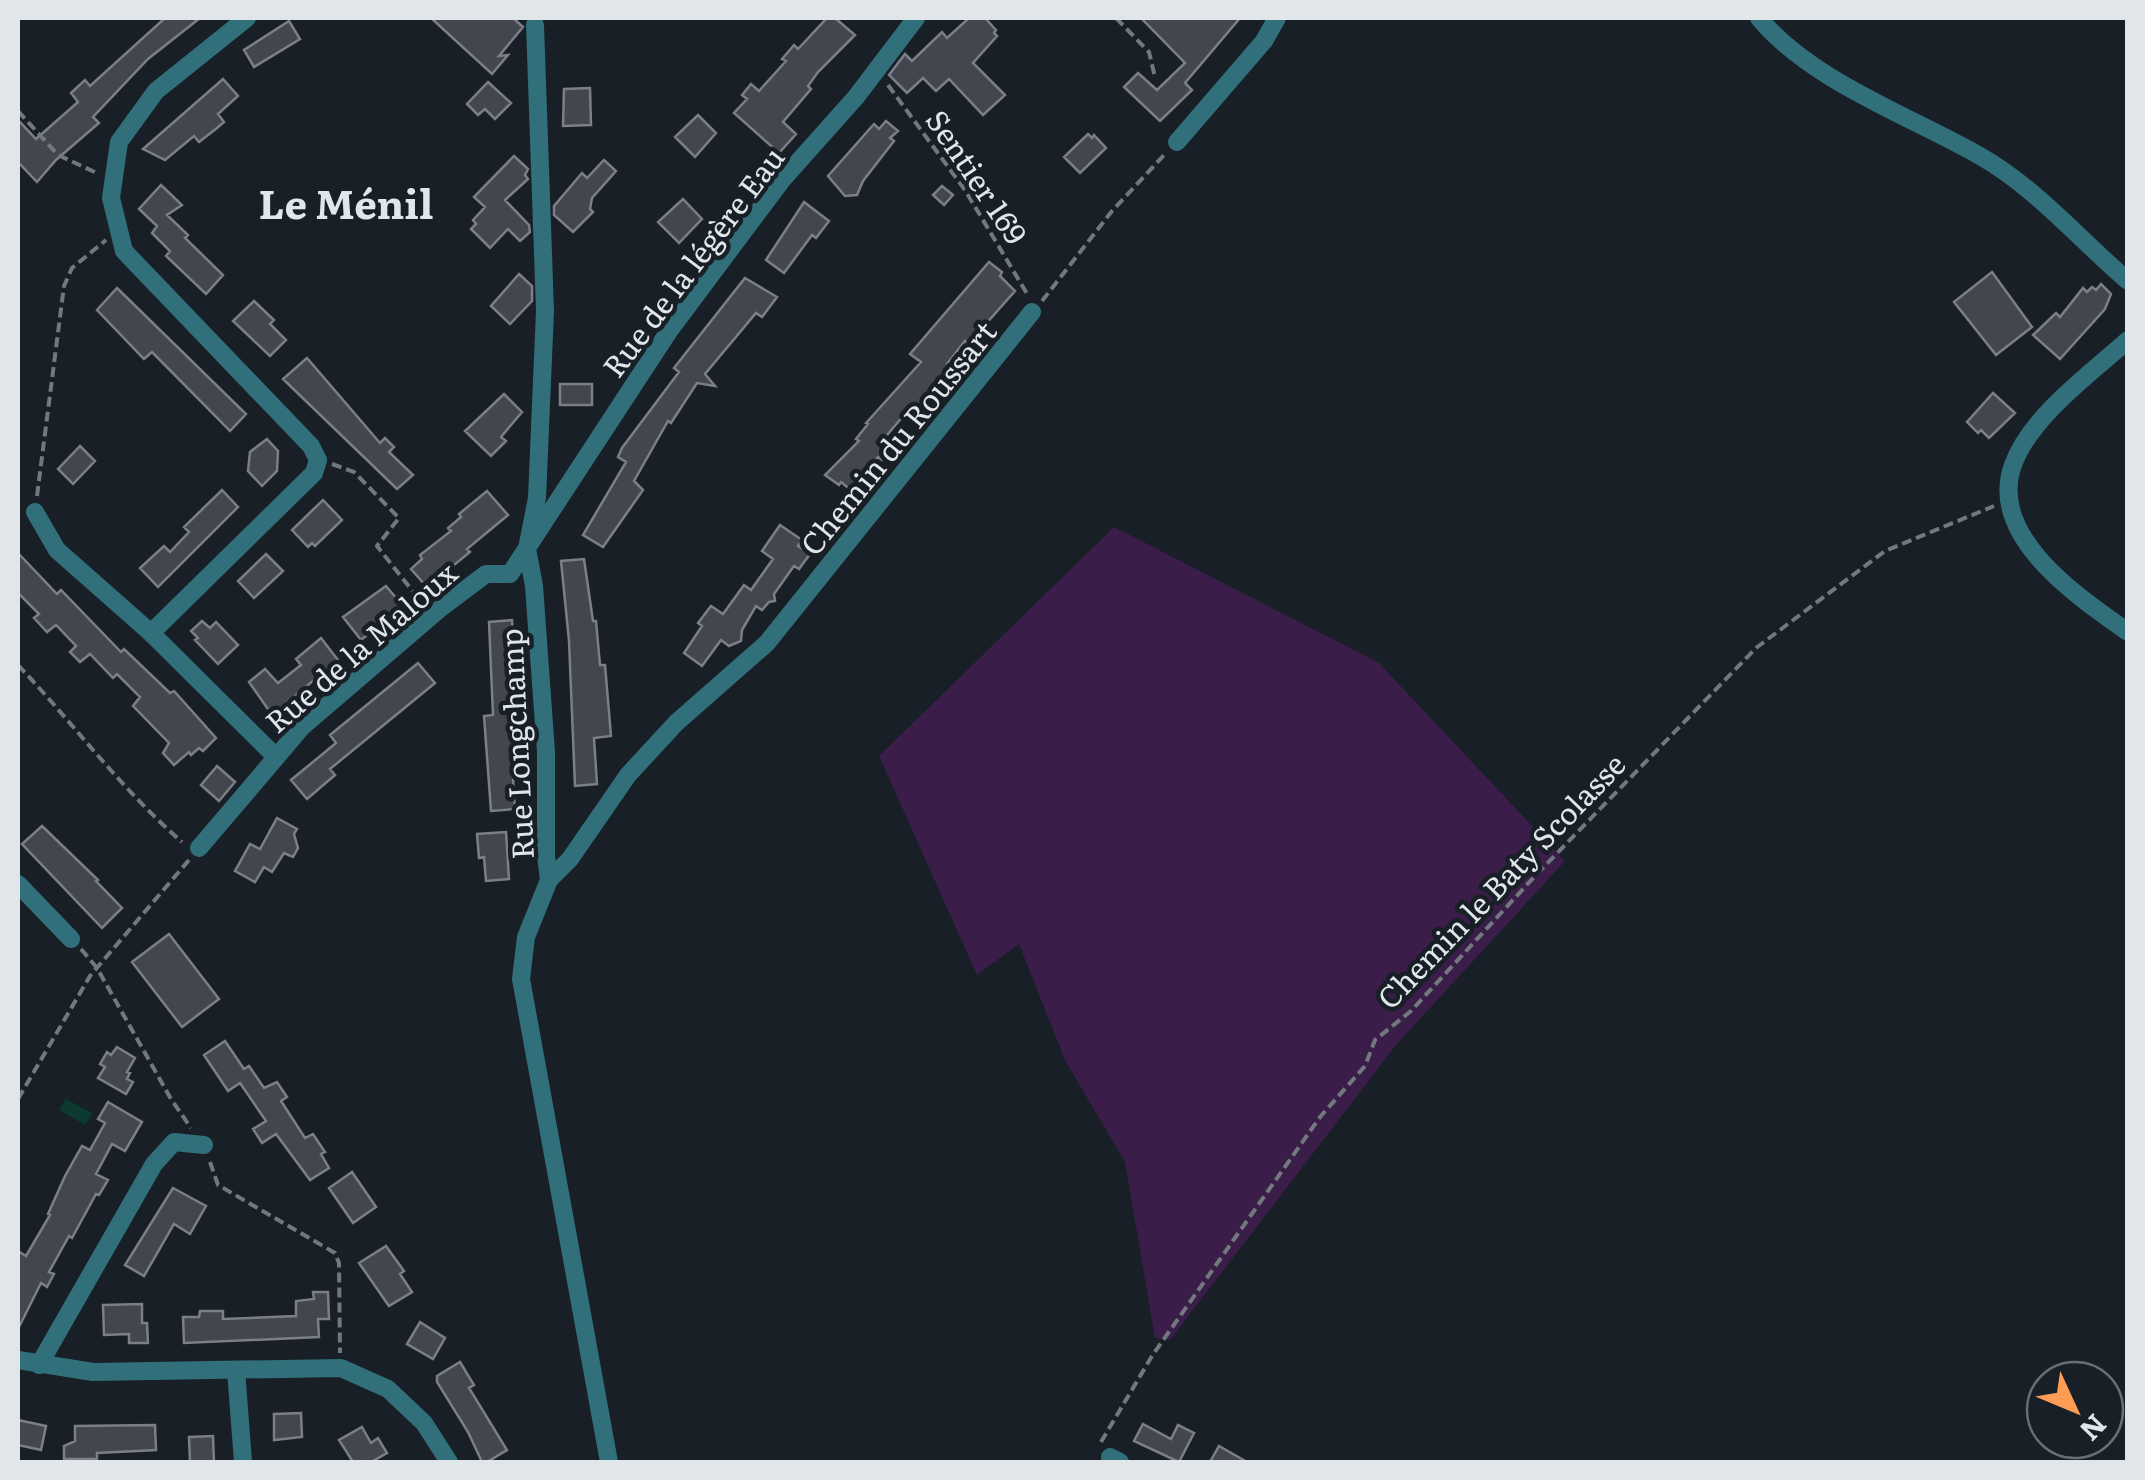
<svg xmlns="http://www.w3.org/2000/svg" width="2145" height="1480" font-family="Literata,serif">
	<rect width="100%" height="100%" fill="#181f26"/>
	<path fill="#3a1e49" d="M1114,527L1379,663L1565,861L1396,1045L1170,1340L1155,1338L1125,1162L1065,1060L1019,944L977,975L879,756Z"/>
	<path fill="#0c3a31" d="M66,1099L92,1113L85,1125L59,1110Z"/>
	<path fill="#43454f" stroke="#7c7e88" stroke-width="2.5" d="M165,18H200L148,59L93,117L99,123L56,160L37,182L18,162V120L36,139L78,102L71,93L85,80L90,86Z
		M431,18H513L523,27L499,56L508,55L492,74Z
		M827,18H835L855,35L818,72L808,86L811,89L783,122L796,134L779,153L734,113L747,99L742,95L751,84L759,91L786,61L782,59L794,45L798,49Z
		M969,18H985L996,30L994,33L997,36L973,63L1005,95L983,115L949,79L936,91L923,78L907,93L889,75L905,54L912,61L942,32L947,38Z
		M1141,18H1240L1185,83L1192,90L1160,121L1124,87L1138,73L1157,90L1185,63Z
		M289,21L300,39L254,67L244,50Z
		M223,79L238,96L218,114L224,122L217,128L199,142L194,136L165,160L143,149Z
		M488,82L511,103L495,119L485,109L478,115L467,104Z
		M590,88L591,125L563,126L564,89Z
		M698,115L716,133L695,157L675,137Z
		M886,121L898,131L890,138L894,141L863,181L857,195L845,196L828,176L874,124L879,129Z
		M1088,134L1092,138L1094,135L1106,148L1080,173L1064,157Z
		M514,156L528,169L525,175L528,179L505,200L529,225L530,232L520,241L508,229L490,248L471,229L476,224L473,220L485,207L474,197Z
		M604,160L616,171L592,198L590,209L593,212L573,232L554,215V206L582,173L587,178Z
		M161,185L182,205L167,215L188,235L185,238L223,275L206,294L166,256L170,251L152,233L157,226L139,209Z
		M942,186L953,195L944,205L933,195Z
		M683,199L702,219L679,243L658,222Z
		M804,202L829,221L816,238L812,235L784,273L766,260Z
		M989,262L1002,272L1000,276L1015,291L968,344L965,341L947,364L954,369L943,383L939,379L907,418L904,415L882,441L891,448L882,460L878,457L852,491L841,482L839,485L825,475L859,441L856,439L868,424L866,423L921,362L910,354Z
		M1992,272L2032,327L1996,355L1954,302Z
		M519,274L532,286V301L510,324L491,306Z
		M745,278L777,297L762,317L756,313L705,374L715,386L697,383L671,423L668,421L634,481L643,490L603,547L583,535L626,462L618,457L622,448L679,372L674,368Z
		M2101,284L2111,294L2105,309L2060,359L2033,335L2056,313L2060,317L2083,288L2087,292L2092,287L2096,290Z
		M117,288L246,414L230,431L152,352L144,359L97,310Z
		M254,301L274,320L270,324L286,340L270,356L233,321Z
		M307,358L380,443L385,438L394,447L389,452L413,475L397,489L283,379Z
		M560,384H592V405H560Z
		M1993,393L2015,413L1989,438L1981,430L1978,433L1967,422Z
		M504,394L522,412L501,437L506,441L491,456L465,431Z
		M267,439L278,451L277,471L262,486L248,471L250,452Z
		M80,446L95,461L73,484L58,469Z
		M222,490L238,507L158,587L140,568L164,546L170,552L189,532L184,527Z
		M487,491L508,515L467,549L470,552L427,587L411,569L422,559L420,555L451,531L448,528L461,517L459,514Z
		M323,500L342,520L315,546L312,543L308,547L292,530Z
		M780,525L802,540L798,546L810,554L799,569L794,566L774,594L775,601L769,602L762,610L756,606L742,630L741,641L729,646L721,640L702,666L684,653L702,626L698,623L711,606L723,614L744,585L751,590L773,559L762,551Z
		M18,553L57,594L61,590L121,652L124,649L170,693L174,691L216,738L203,751L199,748L191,755L189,752L174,765L163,753L169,743L133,706L140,697L117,674L113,678L90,654L80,662L70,652L76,646L56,625L47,632L34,618L39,614L18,593Z
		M266,554L283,571L254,598L238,581Z
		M584,559L593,621H596L600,665H605L611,736L594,738L597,784L575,786L569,641L561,561Z
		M386,586L403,606L361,640L343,617Z
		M512,620L518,691H512L517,762H512L515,809L491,811L484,716L493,715L489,622Z
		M202,621L210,628L216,622L238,645L218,664L195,640L198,638L191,631Z
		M321,638L338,660L272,715L249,682L265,669L278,683L301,665L296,659Z
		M418,663L435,683L330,769L335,775L307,799L291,780L336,743L330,735Z
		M217,766L235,782L219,801L201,785Z
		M277,818L297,829L294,834L298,848L293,857L284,853L272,872L264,867L255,882L235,871L250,844L260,849Z
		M42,826L98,880L96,881L122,908L102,928L22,844Z
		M506,832L509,879L486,881L484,857L479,858L477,834Z
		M169,934L219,999L182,1027L132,962Z
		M225,1041L244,1069L249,1066L264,1088L277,1082L287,1097L281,1101L305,1138L313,1134L325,1152L321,1154L329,1168L310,1180L276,1134L262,1143L253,1129L266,1121L240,1083L228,1091L204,1055Z
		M117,1047L135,1058L127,1072L130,1073L127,1079L133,1082L126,1094L98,1078L105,1067L100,1064L107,1052L111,1055Z
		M108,1102L142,1122L125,1151L112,1144L96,1174L108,1180L99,1195L96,1194L72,1238L69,1236L49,1272L54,1274L47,1287L41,1283L18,1329V1251L26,1256L50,1215L48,1214L65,1176L82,1146L90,1150L105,1123L98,1119Z
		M352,1172L376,1207L353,1223L329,1188Z
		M173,1188L206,1206L190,1234L174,1224L144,1276L125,1265Z
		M386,1246L404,1271L400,1274L412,1292L389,1306L359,1263Z
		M313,1292H328L329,1319H318L319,1337L184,1343L183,1317H199L200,1311H223V1319L296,1316V1301L314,1299Z
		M142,1304V1323H147L148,1343H129V1334L104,1335L103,1305Z
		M420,1322L445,1338L433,1359L407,1344Z
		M460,1362L474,1385L469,1388L507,1450L487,1462H482L468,1432L437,1382V1376Z
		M301,1413L302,1437L274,1440V1414Z
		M18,1420L46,1426L41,1450L18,1445Z
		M1143,1424L1171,1439L1178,1425L1194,1433L1179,1462L1134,1441Z
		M155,1425L156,1450L97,1453V1459H64V1446L75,1441V1426Z
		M362,1427L371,1443L378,1438L387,1453L371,1462H353L339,1440Z
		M213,1436L214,1462H190L189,1437Z
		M1219,1446L1247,1462H1210Z"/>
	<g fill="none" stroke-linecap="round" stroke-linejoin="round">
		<path stroke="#72787e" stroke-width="4" stroke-dasharray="10 5" stroke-linecap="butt" d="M1116,18L1149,52L1155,77
			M888,85L965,190L1029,297
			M18,111L58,155L99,174
			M1042,301L1112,211L1164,155
			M332,464L354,472L399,518L377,546L422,603
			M37,496L64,286L72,268L106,240
			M18,665C73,723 121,789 182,842
			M81,949L97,968L171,1099L191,1128
			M18,1099L90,976L189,860
			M210,1162L218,1185L335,1253L339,1263L340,1353
			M1101,1442L1152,1356L1320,1117L1365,1066L1375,1040L1411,1011L1535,876L1756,648L1885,551L1994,506"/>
		<path stroke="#31707a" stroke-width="18" d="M1759,18C1811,81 1910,116 1980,156C2035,187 2080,240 2128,281
			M535,25L545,311L537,498L527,549L534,586L546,752V856L549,880L526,937L521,979L609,1462
			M1177,142L1264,41L1277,18
			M2128,340C2091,373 2030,417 2013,465C1987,536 2078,597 2128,632
			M35,512L57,550L151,633L275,756
			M151,633L314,473L318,460L311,446L124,251L111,198L119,142L156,91L247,18
			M199,848L302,727L442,607L486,574H510L669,331L782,180L856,97L916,18
			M549,880L570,859L628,775L676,723L767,643L1032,312
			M18,884L71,939
			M18,1360L93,1372L341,1368L388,1389L424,1423L449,1462
			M39,1365L154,1164L174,1142L204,1145
			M236,1370L243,1462
			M1110,1457L1120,1462"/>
	</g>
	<g text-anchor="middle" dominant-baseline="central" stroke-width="9" stroke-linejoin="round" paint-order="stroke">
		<g font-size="30" fill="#e0e6ea" stroke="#181f26">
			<text transform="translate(978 176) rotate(56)">Sentier 169</text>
			<text transform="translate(692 261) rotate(-53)">Rue de la légère Eau</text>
			<text transform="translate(897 437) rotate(-51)">Chemin du Roussart</text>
			<text transform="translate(360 646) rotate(-41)">Rue de la Maloux</text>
			<text transform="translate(515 744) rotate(-93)">Rue Longchamp</text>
			<text transform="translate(1500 880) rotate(-46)">Chemin le Baty Scolasse</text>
		</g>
		<g font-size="40" font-weight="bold" fill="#e0e6ea" stroke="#181f26">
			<text x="346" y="201">Le Ménil</text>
		</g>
	</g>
	<rect width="2145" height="1480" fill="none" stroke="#e0e6ea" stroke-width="40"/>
	<g transform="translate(2075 1410) rotate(134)"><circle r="48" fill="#181f26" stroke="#686f74" stroke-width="2.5"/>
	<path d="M0-8L18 38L0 25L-18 38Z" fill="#fd9c55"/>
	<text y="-15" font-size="28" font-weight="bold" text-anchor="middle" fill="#e0e6ea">N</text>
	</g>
</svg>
